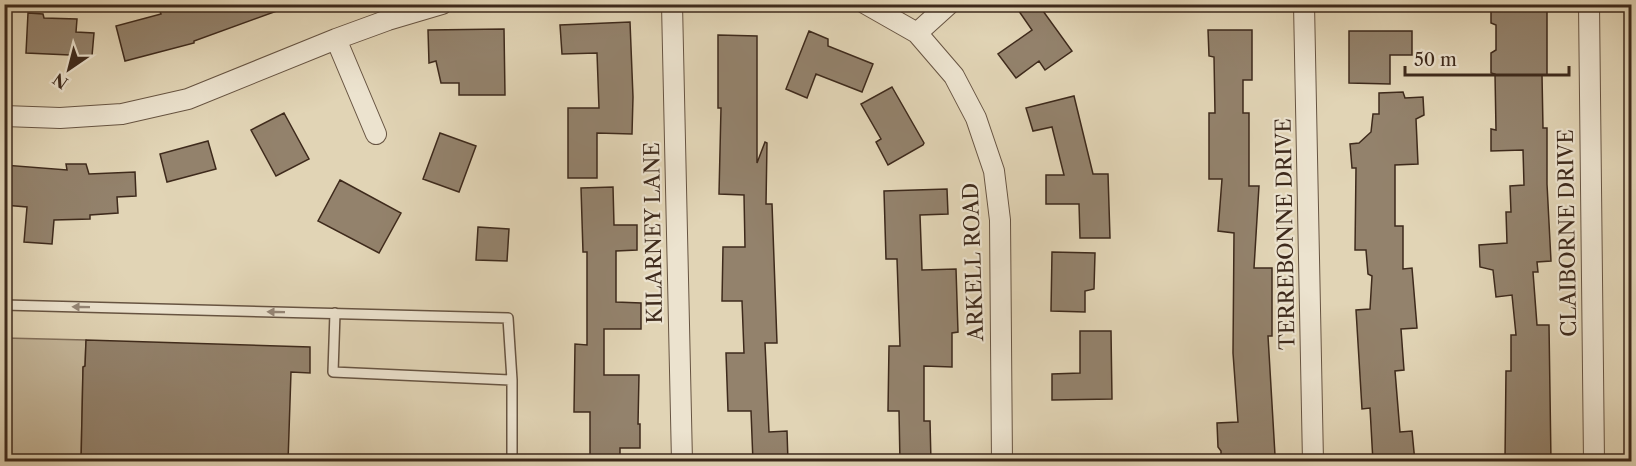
<svg xmlns="http://www.w3.org/2000/svg" width="1636" height="466" font-family="'Libre Caslon Text',serif">
	<rect width="100%" height="100%" fill="#e1d4b5"/>
	<filter id="stains"><feTurbulence type="fractalNoise" baseFrequency=".00333" numOctaves="4"/><feColorMatrix values="0 0 0 0 .2 0 0 0 0 .09 0 0 0 0 .02 0 0 0 .5 -.17"/></filter>
	<radialGradient id="worn" r=".72"><stop offset=".6" stop-color="#630" stop-opacity="0"/><stop offset="1" stop-color="#630" stop-opacity=".3"/></radialGradient>
	<path fill="#c5b79b" stroke="#82705c" stroke-width="1.5" d="M5,338L86,340L85,366L83,367L81,461L5,462Z"/>
	<path fill="#93826c" stroke="#3e2a1c" stroke-width="1.5" d="M184,4H288V7L194,41V43L125,61L116,26L161,14L160,11Z
		M1014,4H1038L1072,51L1045,70L1039,61L1016,78L998,54L1032,30Z
		M1491,4H1547V75H1542L1543,128H1547V184L1551,261L1537,262L1538,272H1533L1537,325H1549L1551,462L1505,460L1506,371H1511V335H1516L1512,295L1496,297L1493,270L1480,267L1479,245L1507,243L1506,212H1511L1510,186L1524,185L1523,150L1491,151V129L1496,130L1495,74L1491,73V53L1496,50V25L1491,23Z
		M28,13L43,14L44,18L77,19L76,32L94,33L92,56L26,53Z
		M630,22L633,97L632,134L597,133V178H568V108H599L597,53L562,54L560,25Z
		M504,29L505,95H459V83H441L436,61L429,63L428,30Z
		M1208,30H1252V80H1243V113H1249V186H1259L1254,268H1272V336H1268L1275,455H1257V462H1221V451L1218,447L1217,423L1238,422L1233,353L1234,233L1218,231L1222,179H1209V113H1215L1214,57L1209,56Z
		M809,31L828,39V46L873,64L862,92L816,74L807,98L786,89Z
		M1349,31H1412V55H1390V84L1349,83Z
		M718,35L757,36V163L765,142L767,143L766,204H772L777,343H765L769,432L787,431L788,462H753L751,411H728L726,353H744L742,301H722L723,247H745L744,195L719,194L721,108H718Z
		M892,87L924,143L923,145L888,165L876,142L881,139L861,104Z
		M1403,92L1405,98L1423,97L1424,115L1416,119L1418,164L1395,165V226H1403V269L1412,268L1417,328L1401,329L1404,370L1395,371L1400,432L1412,431L1415,462H1373L1370,408L1362,409L1356,310L1370,309L1372,276L1368,274L1366,250H1355L1356,168H1352L1350,144L1359,143L1371,132L1373,114H1379V93Z
		M1074,96L1093,174H1108L1110,238H1080L1079,204H1046V175H1064L1052,127L1033,131L1026,108Z
		M284,113L309,159L276,176L251,130Z
		M440,133L476,146L459,192L423,179Z
		M208,141L216,169L167,182L160,154Z
		M66,164H86L89,174L135,172L136,196L117,197L118,213L90,215V219L54,220L52,244L24,242L27,207L4,205V165L67,170Z
		M340,180L401,213L379,253L318,221Z
		M613,187L614,225H637V250L616,251V302L641,303V329H604V375H639L638,424H640V448H620V462H590V412H574L575,344L587,345V252H583L581,188Z
		M947,189L948,214L920,215L922,270L956,269L958,332L952,333V367L924,366V421H930L931,462H900L899,411H888L889,346H900L897,259H886L884,191Z
		M478,227L509,229L507,261L476,260Z
		M1052,252L1095,253L1094,289L1085,291V312L1051,311Z
		M1080,331H1111L1112,399L1052,400V374L1080,373Z
		M86,340L310,347V373L291,372L288,462H81L83,367L85,366Z"/>
	<g fill="none" stroke-linecap="round" stroke-linejoin="round">
		<g stroke="#675442" stroke-width="12">
			<path id="lane" d="M4,305L508,318L512,380L333,372L335,313
				M512,462V380"/>
		</g>
		<g stroke="#675442" stroke-width="22">
			<path id="street" d="M672,4L682,462
				M866,4L917,33L954,76L976,118L994,171L1000,220L1002,462
				M1304,4L1313,462
				M1589,4L1594,462
				M917,33L949,4
				M336,39L376,134
				M4,116L60,118L122,114L188,99L336,39L388,20L442,4"/>
		</g>
		<use href="#lane" stroke="#ece3cf" stroke-width="9"/>
		<use href="#street" stroke="#ece3cf" stroke-width="20"/>
	</g>
	<defs><path id="oneway-solid" d="M-6-.8H1V-3.2L6.5 0L1 3.2V.8H-6Z" transform="scale(1.5)"/></defs>
	<g fill="#958676">
		<use href="#oneway-solid" transform="translate(81 307) rotate(-179)"/>
		<use href="#oneway-solid" transform="translate(276 312) rotate(-179)"/>
	</g>
	<g text-anchor="middle" dominant-baseline="central" stroke-width="4.5" stroke-linejoin="round" paint-order="stroke">
		<g font-size="21" fill="#3e2a1c" stroke="#ece3cf">
			<text transform="translate(653 233) rotate(-91)">KILARNEY LANE</text>
			<text transform="translate(1567 233) rotate(-91)">CLAIBORNE DRIVE</text>
			<text transform="translate(1285 234) rotate(-91)">TERREBONNE DRIVE</text>
			<text transform="translate(973 262) rotate(-92)">ARKELL ROAD</text>
		</g>
	</g>
	<rect width="1636" height="466" fill="none" stroke="#e1d4b5" stroke-width="24"/>
	<rect x="6" y="6" width="1624" height="454" fill="none" stroke="#3e2a1c" stroke-width="3"/>
	<rect x="12" y="12" width="1612" height="442" fill="none" stroke="#3e2a1c" stroke-width="1.5"/>
	<g transform="translate(69 69) rotate(215)" stroke="#ece3cf" stroke-width="4.5" paint-order="stroke">
	<path d="M0-4.5L10 22L0 15L-10 22Z" fill="#3e2a1c"/>
	<text y="-9" font-size="16" font-weight="bold" text-anchor="middle" fill="#3e2a1c">N</text>
	</g>
	<path d="M1405 66v9h164v-9" fill="none" stroke="#3e2a1c" stroke-width="3"/>
	<text x="1414" y="66" font-size="18" fill="#3e2a1c" stroke="#ece3cf" stroke-width="4.5" paint-order="stroke">50 m</text>
	<rect width="100%" height="100%" filter="url(#stains)"/>
	<rect width="100%" height="100%" fill="url(#worn)"/>
</svg>
